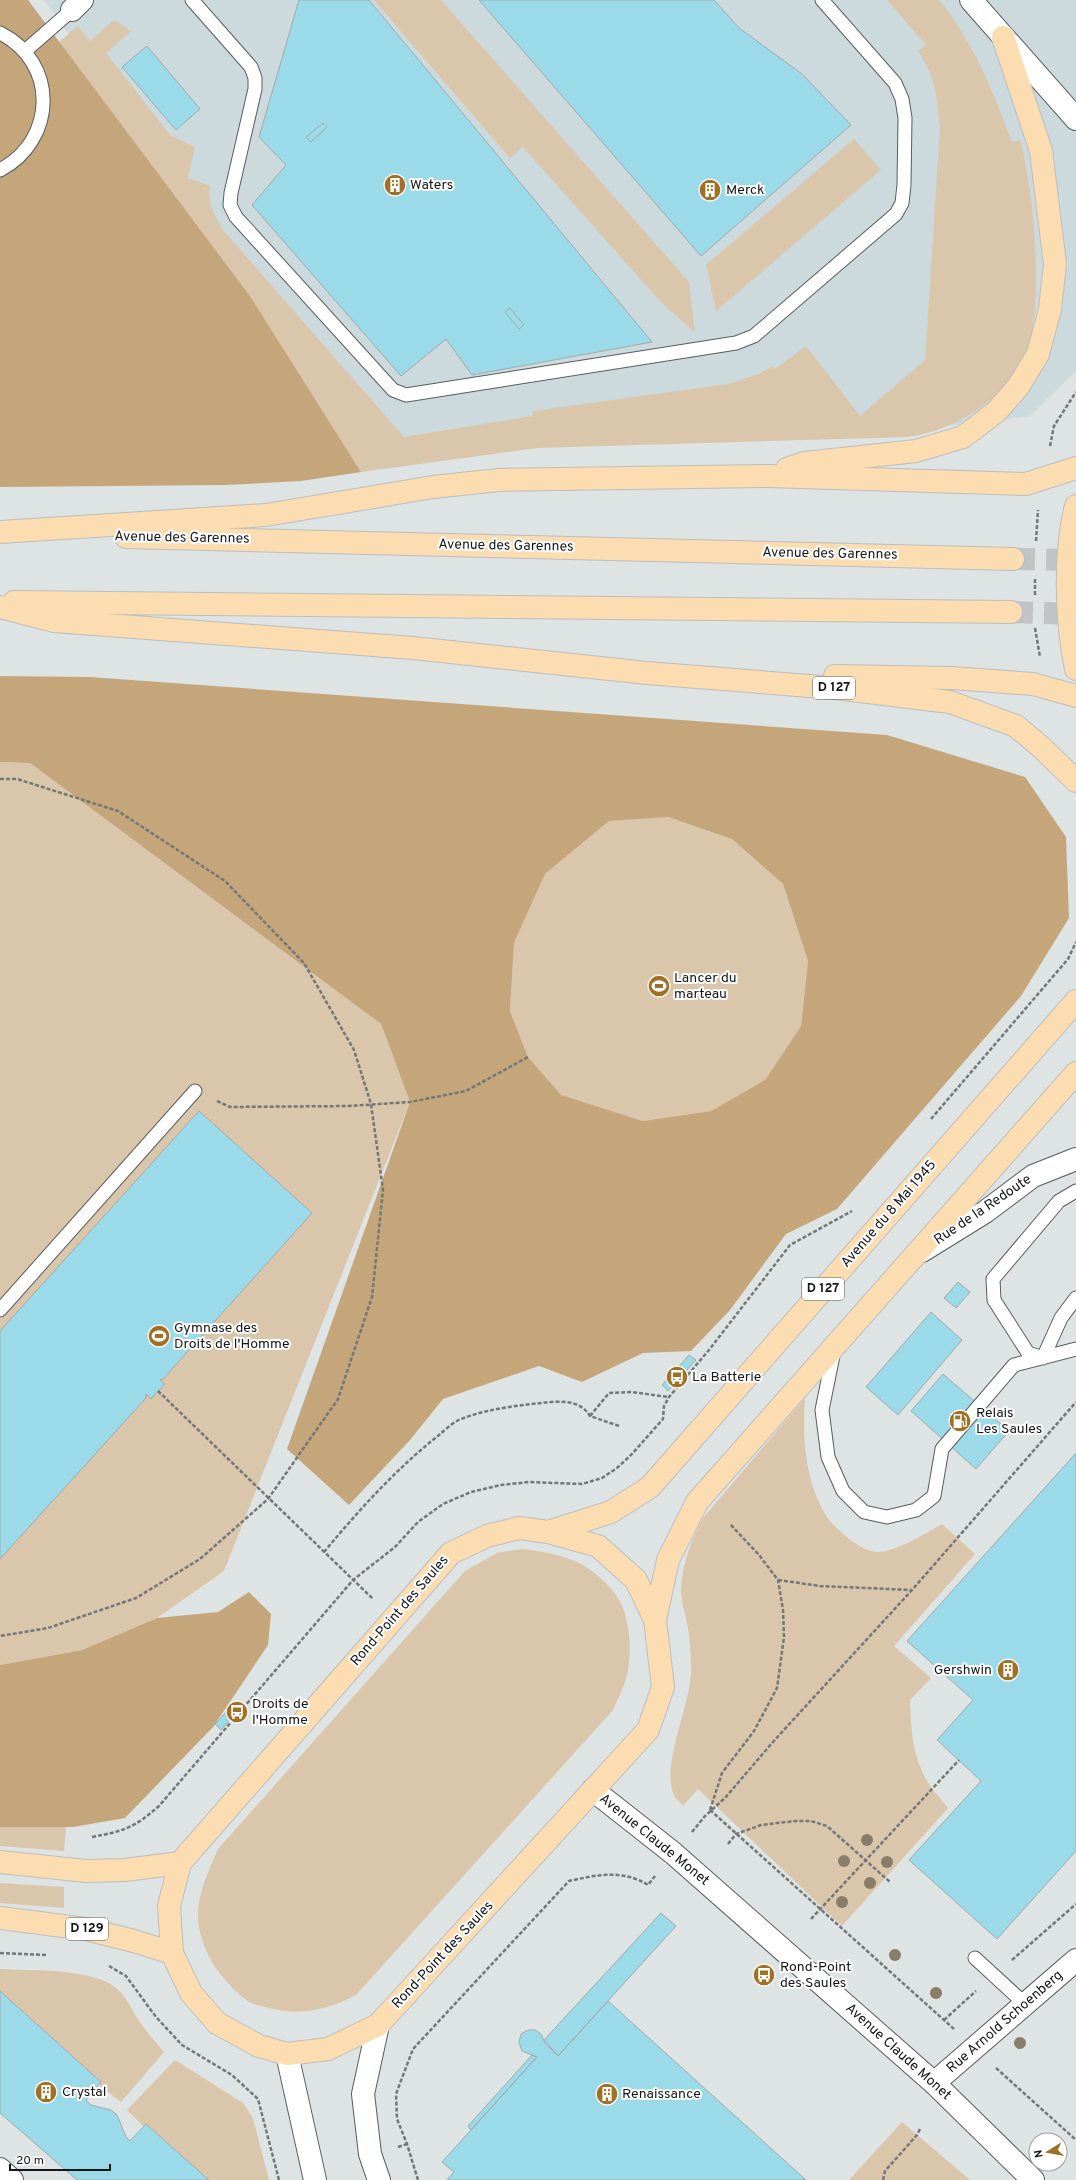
<svg xmlns="http://www.w3.org/2000/svg" width="1076" height="2180" font-family="Overpass,sans-serif">
	<rect width="100%" height="100%" fill="#dee3e4"/>
	<path fill="#ccd9dd" d="M44,0H1076V371L1030,416L937,427L363,448Z"/>
	<path fill="#dac6ab" d="M374,0H441L689,282L695,333L660,301L523,147L510,158Z
		M887,0H939C974,43 993,91 1012,142L1020,140C1034,190 1045,306 1026,353C1006,399 955,431 907,437L537,448L361,472L250,296L59,42L78,26L90,41L114,20L131,31L106,53L170,135L195,147L188,178L210,186C207,204 215,216 223,230L404,437L533,416V411L728,384L759,374L773,366L775,369L806,346L860,416L925,360L940,128C937,97 936,78 918,51L926,45Z
		M854,139L881,170L716,311L706,265Z
		M0,762L30,763L381,1024L410,1102L224,1571L157,1618L82,1650L0,1665Z
		M668,817L732,839L783,884L808,961L801,1026L765,1080L711,1111L643,1121L560,1095L528,1057L510,1011L514,943L545,874L609,821Z
		M805,1398C802,1437 805,1479 825,1514C830,1523 840,1531 848,1538C855,1544 868,1552 878,1552C894,1553 928,1532 942,1524L975,1554L894,1646L931,1678L910,1700C911,1728 912,1754 926,1779C931,1789 941,1799 948,1808L842,1926L698,1789L683,1806C681,1803 677,1800 675,1797C659,1767 691,1706 691,1671C691,1658 690,1636 687,1623C685,1612 681,1601 681,1590C682,1565 691,1540 703,1518Z
		M521,1549C541,1551 559,1554 577,1562C591,1568 610,1585 618,1598C631,1619 633,1659 625,1682C622,1691 617,1700 613,1710L356,1995C326,2010 299,2017 266,2007C261,2006 255,2005 251,2003C239,1996 227,1983 219,1972C207,1957 197,1932 198,1913C199,1890 209,1870 218,1849L465,1571L497,1553Z
		M0,1827H66L64,1851L0,1846Z
		M0,1883L64,1887V1908L0,1903Z
		M0,1969C32,1971 92,1968 116,1988C126,1996 131,2008 137,2018C145,2030 154,2041 164,2052L121,2102L99,2085L101,2082L0,1991Z
		M175,2060L243,2103L253,2118L269,2180H209L146,2124L144,2127L127,2110Z
		M902,2122L970,2180H849Z"/>
	<path fill="#c5a67b" fill-rule="evenodd" d="M0,0H28L250,296L361,472L301,481L226,485L0,487Z
		M0,676L90,677L887,735L1025,777L1066,837L1069,918L1021,996L837,1209L786,1234L730,1310L691,1351L643,1353L582,1382L539,1366L443,1399L410,1440L349,1505L287,1449L410,1102L381,1024L30,763L0,762ZM668,817L732,839L783,884L808,961L801,1026L765,1080L711,1111L643,1121L561,1095L528,1057L510,1011L514,943L545,874L609,821Z
		M249,1592L271,1614L268,1645L213,1727L125,1818L73,1827H0V1665L82,1650L157,1618L218,1612Z"/>
	<path fill="#9adae9" stroke="#a4a9aa" d="M299,0H369L652,342L472,375L446,339L401,376L252,205L286,165L259,137Z
		M479,0H714L739,28L802,74L851,125L701,256Z
		M147,46L200,109L176,130L122,67Z
		M323,123L327,127L311,142L306,137Z
		M510,308L524,325L519,329L505,312Z
		M199,1111L312,1213L163,1379L160,1380L165,1384L158,1391L151,1399L146,1394V1398L0,1559V1331Z
		M958,1282L970,1292L956,1308L944,1298Z
		M931,1312L962,1340L898,1415L866,1387Z
		M689,1355L696,1360L668,1391L662,1385Z
		M943,1374L1009,1431L976,1469L911,1411Z
		M1076,1453V1851L997,1939L909,1860L981,1781L937,1740L973,1700L907,1641Z
		M228,1710L234,1715L221,1730L215,1724Z
		M661,1913L676,1926L558,2056L544,2040Z
		M760,1965L775,1978L770,1985L755,1972Z
		M0,1991L101,2082L86,2100L91,2105L111,2110L117,2115L126,2137L130,2141L146,2124L209,2180H77L0,2113Z
		M608,2001L806,2180H447L454,2172L442,2162L537,2057L522,2051L519,2042L521,2034L528,2030H535L541,2034L545,2043L558,2056Z
		M532,2055L537,2057L471,2130L468,2126Z
		M1042,2133L1050,2140H1038Z"/>
	<g fill="none" stroke-linecap="round" stroke-linejoin="round">
		<path stroke="#c0c4c5" stroke-width="22" stroke-dasharray="22 11" stroke-linecap="butt" d="M1013,559L1076,560
			M1011,612L1076,614"/>
		<g stroke="#595d5e" stroke-width="15">
			<path id="lane" d="M192,0L251,67L255,78V89L231,193L230,205L236,217L393,390L406,395L736,343L754,336L896,214L902,203L904,185L905,118L902,99L895,83L822,0
				M0,33C58,62 57,140 0,170
				M25,51L72,10
				M1076,1191L1059,1201L993,1279L994,1300L1028,1353L1043,1358L1061,1318L1076,1298
				M0,1310L195,1091
				M834,1351L822,1410L828,1457L843,1491L864,1512L887,1517L916,1510L934,1496L942,1449L1014,1365L1076,1349
				M975,1958L1025,2004"/>
		</g>
		<g stroke="#595d5e" stroke-width="24">
			<path id="street" d="M72,10L82,0
				M922,1251L985,1212L1033,1176L1076,1159
				M593,1790L673,1853L934,2083L1033,2180
				M934,2083L1076,1960
				M0,2169L12,2180"/>
		</g>
		<g stroke="#595d5e" stroke-width="24">
			<path id="secondary" d="M971,0L1076,119
				M378,2025L363,2094L370,2154L379,2180
				M287,2054L315,2180"/>
		</g>
		<g stroke="#bdbebe" stroke-width="24">
			<path id="primary" d="M787,469L805,463L916,451L963,437L996,412L1018,387L1038,354L1050,309L1055,264L1041,151L1003,37
				M1076,506C1064,552 1066,622 1076,669
				M0,532L266,515L433,487L499,480L768,476L1026,484L1076,468
				M126,537L1013,559
				M14,602L1011,612
				M0,607L54,621L413,648L647,673L835,688L950,702L1016,726L1041,747L1076,781
				M835,676L952,678L1033,684L1076,696
				M519,1528L548,1532L598,1546L636,1580L655,1620L663,1687L648,1730L378,2025L328,2049L287,2054L259,2046L217,2023L191,1993L172,1953L169,1906L180,1863L451,1553L487,1536Z
				M548,1532L611,1512L650,1487L1076,1001
				M655,1620L668,1560L697,1502L1076,1073
				M0,1862L86,1871L125,1870L180,1863
				M0,1918L86,1929L134,1941L172,1953"/>
		</g>
		<path stroke="#747778" stroke-width="2.5" stroke-dasharray="4 2" stroke-linecap="butt" d="M1050,446L1054,426L1076,392
			M1036,541L1038,510
			M1035,595V578
			M1035,628L1040,657
			M0,779H17L118,811L225,881L304,963L354,1050L371,1104L383,1190L372,1297L338,1399L268,1499L200,1559L136,1598L48,1628L0,1636
			M217,1101L230,1107L349,1106L410,1102L466,1091L528,1057
			M931,1119L1068,959L1076,942
			M158,1391L373,1599
			M590,1416L609,1393L631,1392L669,1397
			M324,1552C359,1510 396,1469 439,1435C445,1430 453,1422 461,1419C487,1409 514,1406 541,1403C559,1401 580,1399 590,1416L619,1426
			M778,1580L820,1586L911,1590
			M710,1810L954,2029
			M710,1810L722,1773L754,1731L777,1688L784,1637L783,1610L778,1580L759,1555L730,1524
			M692,1832L705,1816L725,1798L772,1743L912,1590L1076,1402
			M92,1837C124,1831 134,1828 159,1806L353,1580L395,1547L418,1522L443,1504L471,1492L501,1485L529,1482L582,1484L602,1478L617,1468L631,1455L663,1419L664,1406L669,1397L709,1350L790,1245L852,1211
			M728,1844L736,1834L761,1825L795,1821H811L827,1826L890,1882
			M811,1919L959,1760
			M0,1953L47,1955
			M1012,1960L1076,1904
			M109,1966L126,1976L156,2017L182,2045L232,2075L258,2099L279,2180
			M944,2020L976,1991
			M996,2068L1076,2140
			M398,2147L407,2144
			M418,2180L407,2144L397,2119L396,2094L413,2049L569,1881C596,1875 623,1869 648,1885L655,1876
			M883,2180L885,2171L917,2135L920,2129"/>
		<use href="#lane" stroke="#fff" stroke-width="13"/>
		<use href="#street" stroke="#fff" stroke-width="22"/>
		<use href="#secondary" stroke="#fff" stroke-width="22"/>
		<use href="#primary" stroke="#fcddb2" stroke-width="22"/>
	</g>
	<g fill="#877d69">
		<circle cx="867" cy="1840" r="6"/>
		<circle cx="844" cy="1861" r="6"/>
		<circle cx="887" cy="1862" r="6"/>
		<circle cx="870" cy="1883" r="6"/>
		<circle cx="842" cy="1902" r="6"/>
		<circle cx="895" cy="1955" r="6"/>
		<circle cx="936" cy="1993" r="6"/>
		<circle cx="1020" cy="2043" r="6"/>
	</g>
	<defs>
		<g id="building-disc" transform="scale(1.15)"><circle r="9.5" fill="#a07124" stroke="#fff"/><path d="M-4-6H4V6H1V3H-1V6H-4ZM-2.5-4.3h1.7v1.8h-1.7ZM.8-4.3h1.7v1.8H.8ZM-2.5-1h1.7V.8h-1.7ZM.8-1h1.7V.8H.8Z" fill="#fff"/></g>
		<g id="stadium-disc" transform="scale(1.15)"><circle r="9.5" fill="#a07124" stroke="#fff"/><path d="M0-5a6.5 5 0 1 0 0 10a6.5 5 0 1 0 0-10ZM-3.5-1.8h7v3.6h-7Z" fill="#fff"/></g>
		<g id="bus-disc" transform="scale(1.15)"><circle r="9.5" fill="#a07124" stroke="#fff"/><path d="M-5-6H5V4H4V6H2V4H-2V6H-4V4H-5ZM-3.5-4V0h7V-4ZM-3.5 1.2v1.5H-2V1.2ZM2 1.2v1.5H3.5V1.2Z" fill="#fff"/></g>
		<g id="fuel-disc" transform="scale(1.15)"><circle r="9.5" fill="#a07124" stroke="#fff"/><path d="M-5.5-6h7V0h2V4h1.3V-2.5L3-4.5l.8-.8L6-3V5H2.5V1h-1V6h-7ZM-4.2-4.7v3.2H.2V-4.7Z" fill="#fff"/></g>
	</defs>
	<g fill-rule="evenodd">
		<use href="#building-disc" x="395" y="185"/>
		<use href="#building-disc" x="710" y="190"/>
		<use href="#stadium-disc" x="659" y="986"/>
		<use href="#stadium-disc" x="159" y="1336"/>
		<use href="#bus-disc" x="677" y="1377"/>
		<use href="#fuel-disc" x="960" y="1421"/>
		<use href="#building-disc" x="1008" y="1670"/>
		<use href="#bus-disc" x="237" y="1712"/>
		<use href="#bus-disc" x="764" y="1975"/>
		<use href="#building-disc" x="46" y="2092"/>
		<use href="#building-disc" x="607" y="2094"/>
	</g>
	<g text-anchor="middle" dominant-baseline="central" stroke-width="4" stroke-linejoin="round" paint-order="stroke">
		<g fill="#fff" stroke="#5b5c5d" stroke-width="1">
			<rect x="813" y="677" width="42" height="22" rx="3"/>
			<rect x="802" y="1278" width="42" height="22" rx="3"/>
			<rect x="66" y="1918" width="42" height="22" rx="3"/>
		</g>
		<g font-size="13" font-weight="bold" fill="#151617">
			<text x="834" y="688">D 127</text>
			<text x="823" y="1289">D 127</text>
			<text x="87" y="1929">D 129</text>
		</g>
		<g font-size="14" fill="#151617" stroke="#fff" text-anchor="start">
			<text x="410" y="185">Waters</text>
			<text x="726" y="190">Merck</text>
			<text x="674" y="978">Lancer du<tspan x="674" dy="16">marteau</tspan></text>
			<text x="174" y="1328">Gymnase des<tspan x="174" dy="16">Droits de l'Homme</tspan></text>
			<text x="692" y="1377">La Batterie</text>
			<text x="976" y="1413">Relais<tspan x="976" dy="16">Les Saules</tspan></text>
			<text x="992" y="1670" text-anchor="end">Gershwin</text>
			<text x="252" y="1704">Droits de<tspan x="252" dy="16">l'Homme</tspan></text>
			<text x="780" y="1967">Rond-Point<tspan x="780" dy="16">des Saules</tspan></text>
			<text x="62" y="2092">Crystal</text>
			<text x="622" y="2094">Renaissance</text>
		</g>
		<g font-size="14" fill="#151617" stroke="#fff">
			<text transform="translate(182 538) rotate(1)">Avenue des Garennes</text>
			<text transform="translate(506 546) rotate(1)">Avenue des Garennes</text>
			<text transform="translate(830 554) rotate(1)">Avenue des Garennes</text>
			<text transform="translate(983 1210) rotate(-34)">Rue de la Redoute</text>
			<text transform="translate(889 1214) rotate(-49)">Avenue du 8 Mai 1945</text>
			<text transform="translate(400 1611) rotate(-49)">Rond-Point des Saules</text>
			<text transform="translate(654 1840) rotate(39)">Avenue Claude Monet</text>
			<text transform="translate(443 1955) rotate(-47)">Rond-Point des Saules</text>
			<text transform="translate(1005 2022) rotate(-41)">Rue Arnold Schoenberg</text>
			<text transform="translate(898 2052) rotate(42)">Avenue Claude Monet</text>
		</g>
	</g>
	<g transform="translate(1048 2152) rotate(259)"><circle r="19" fill="#ffffff" stroke="#a1a2a2"/>
	<path d="M0-3L7 15L0 10L-7 15Z" fill="#a07124"/>
	<text y="-6" font-size="11" font-weight="bold" text-anchor="middle" fill="#151617">N</text>
	</g>
	<path d="M10 2164v6h100v-6" fill="none" stroke="#151617" stroke-width="2"/>
	<text x="16" y="2164" font-size="12" fill="#151617" stroke="#ffffff" stroke-width="3" paint-order="stroke">20 m</text>
</svg>
